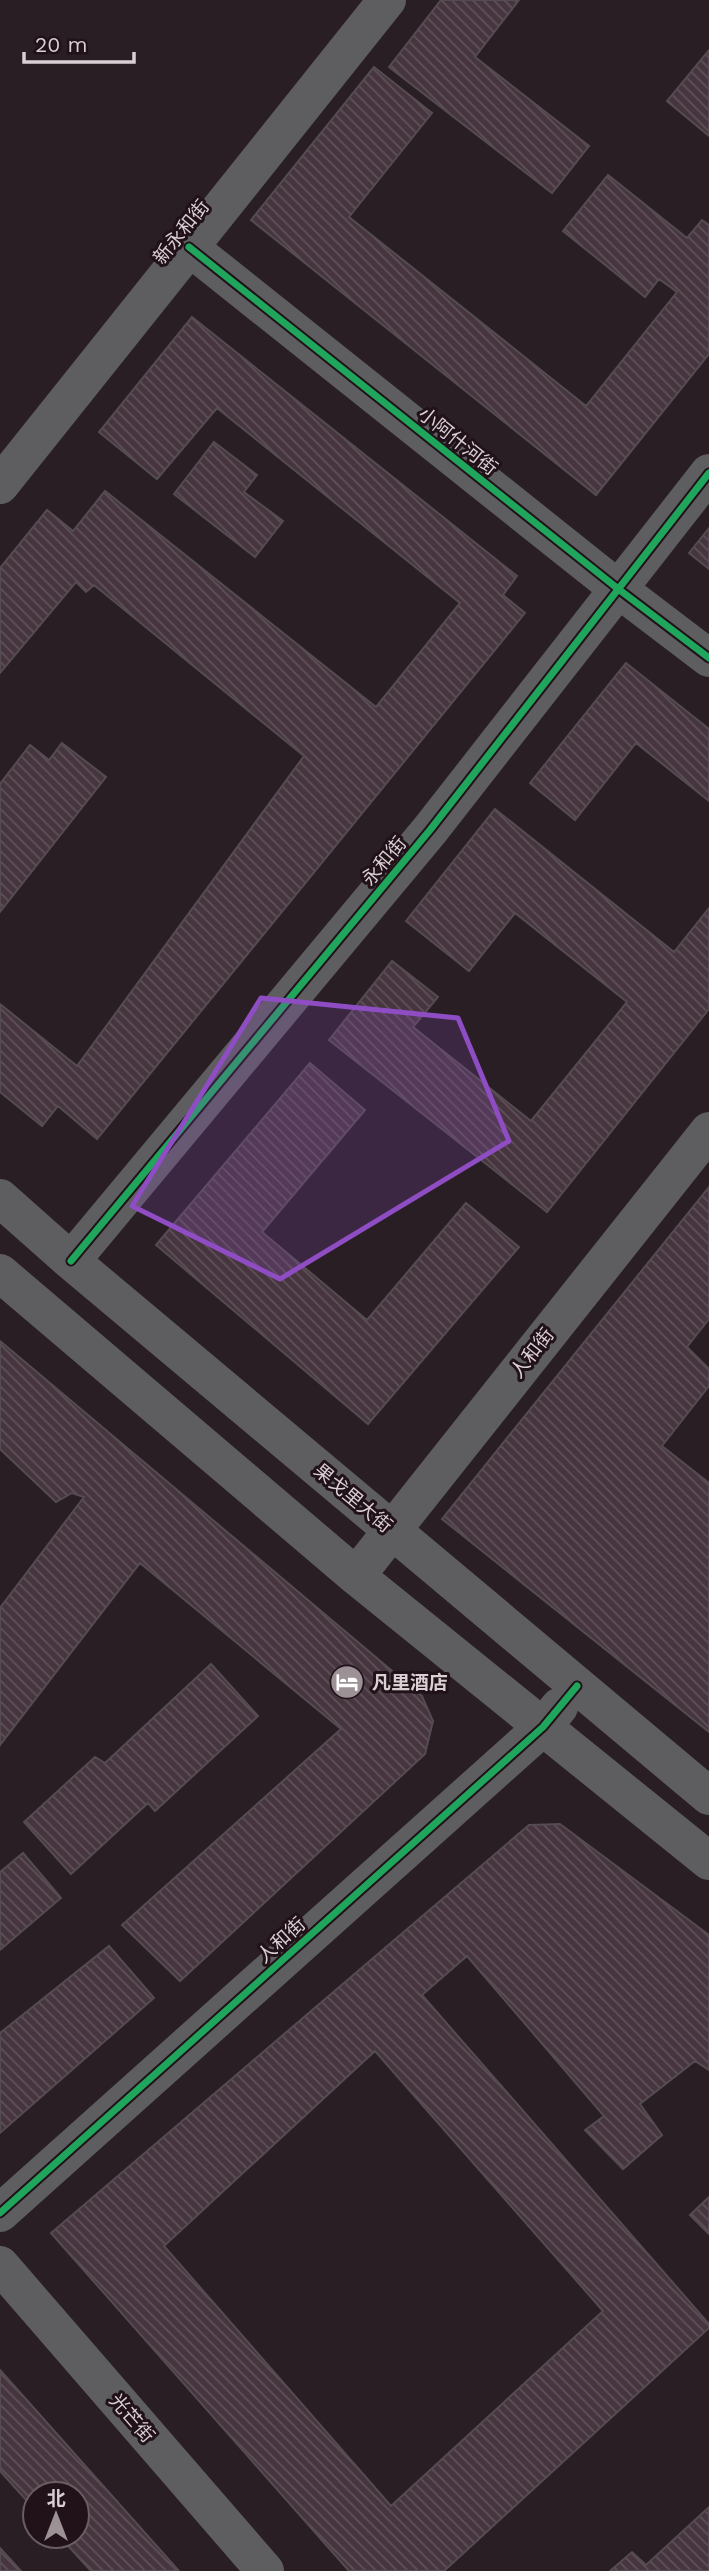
<svg xmlns="http://www.w3.org/2000/svg" width="709" height="2571" font-family="'Work Sans','Noto Sans SC',sans-serif">
	<defs>
		<pattern id="building-back-hatch" width="6" height="6" patternUnits="userSpaceOnUse" patternTransform="scale(1.75)"><rect width="6" height="6" fill="#46353e"/><path d="M-1 5l2 2M0 0l6 6M5-1l2 2" fill="none" stroke="#605159"/></pattern>
	</defs>
	<rect width="100%" height="100%" fill="#281e23"/>
	<path fill="url(#building-back-hatch)" stroke="#544c50" stroke-width="2" fill-rule="evenodd" d="M441,0H519L475,57L589,146L552,193L389,67Z
		M709,50V136L667,101Z
		M374,67L432,113L349,217L586,406L677,292L659,279L645,297L563,231L608,175L687,238L702,220L709,225V354L596,495L251,220Z
		M192,317L517,576L503,595L525,613L97,1139L58,1106L42,1126L0,1092V1004L77,1066L304,756L94,585L86,592L76,582L0,673V568L47,510L73,531L105,491L376,707L460,603L217,408L157,479L99,432Z
		M214,442L257,475L244,492L283,521L255,557L174,494Z
		M709,528V569L689,553Z
		M626,663L709,729V801L636,743L575,820L530,783Z
		M62,743L106,777L0,912V784L30,745L49,760Z
		M495,809L674,952L709,908V1009L547,1212L329,1040L392,961L438,997L413,1027L531,1121L627,1002L515,913L469,971L406,921Z
		M310,1063L365,1110L262,1232L367,1320L466,1203L519,1247L368,1424L156,1245Z
		M709,1187V1319L687,1347L709,1369V1386L662,1446L709,1483V1732L442,1519Z
		M0,1341L422,1696L433,1721L425,1754L180,1981L122,1925L341,1729L140,1563L0,1745V1608L84,1497L72,1493L56,1502L0,1449Z
		M211,1664L258,1716L155,1811L148,1803L71,1874L24,1822L95,1757L105,1763Z
		M560,1824L709,1935V2070L695,2061L640,2104L662,2135L623,2169L585,2130L604,2116L467,1956L422,1995L709,2324V2328L444,2571H349L51,2233L529,1825ZM375,2051L603,2311L391,2506L164,2246Z
		M23,1853L61,1898L0,1950V1872Z
		M109,1946L154,1998L0,2133V2033Z
		M709,2197V2234L690,2215Z
		M0,2370L179,2571H91L59,2536H77V2494H35V2510L0,2471Z
		M709,2507V2571H610L632,2552L646,2565Z
		M0,2548L21,2571H0Z"/>
	<g fill="none" stroke-linecap="round" stroke-linejoin="round">
		<path stroke="#5e5d5f" stroke-width="38" d="M189,247L617,588L709,658
			M0,485L387,0
			M0,1198L71,1261L709,1796
			M71,1261L430,830L709,473
			M0,1273L356,1576L709,1861
			M356,1576L709,1131
			M0,2213L543,1727L559,1707
			M0,2265L265,2571"/>
		<g stroke="#211219" stroke-width="11">
			<path id="cycleway" d="M189,247L617,588L709,658
				M71,1261L430,830L709,473
				M0,2213L543,1727L577,1686"/>
		</g>
		<use href="#cycleway" stroke="#20a55d" stroke-width="7"/>
	</g>
	<path fill="#8e4dc3" fill-opacity="0.2" stroke="#8e4dc3" stroke-width="5" stroke-linejoin="round" d="M261,998L458,1018L509,1141L280,1279L132,1206Z"/>
	<defs>
		<g id="hotel-disc" transform="scale(1.75)"><circle r="9.5" fill="#9c9195" stroke="#211219"/><path d="M-6-4.5h1.5V1H6V5H4.5V3h-9V5H-6ZM-4 0a1.8 1.8 0 1 1 3.6 0ZM.5 0V-2.5h3Q6-2.5 6 0Z" fill="#fff"/></g>
	</defs>
	<g fill-rule="evenodd">
		<use href="#hotel-disc" x="347" y="1682"/>
	</g>
	<g text-anchor="middle" dominant-baseline="central" stroke-width="6" stroke-linejoin="round" paint-order="stroke">
		<g font-size="19" fill="#dacfd3" stroke="#211219">
			<text transform="translate(181 232) rotate(-51)">新永和街</text>
			<text transform="translate(458 441) rotate(39)">小阿什河街</text>
			<text transform="translate(384 861) rotate(-50)">永和街</text>
			<text transform="translate(532 1353) rotate(-52)">人和街</text>
			<text transform="translate(353 1498) rotate(40)">果戈里大街</text>
			<text transform="translate(281 1940) rotate(-42)">人和街</text>
			<text transform="translate(132 2418) rotate(49)">光芒街</text>
		</g>
		<g font-size="19" font-weight="bold" fill="#dacfd3" stroke="#211219" text-anchor="start">
			<text x="372" y="1682">凡里酒店</text>
		</g>
	</g>
	<g transform="translate(56 2515)"><circle r="33" fill="#211219" stroke="#6b5e63" stroke-width="2"/>
	<path d="M0-5L12 26L0 18L-12 26Z" fill="#9c9195"/>
	<text y="-10" font-size="19" font-weight="bold" text-anchor="middle" fill="#dacfd3">北</text>
	</g>
	<path d="M24 52v10h110v-10" fill="none" stroke="#dacfd3" stroke-width="3.5"/>
	<text x="35" y="52" font-size="21" fill="#dacfd3" stroke="#211219" stroke-width="5" paint-order="stroke">20 m</text>
</svg>
